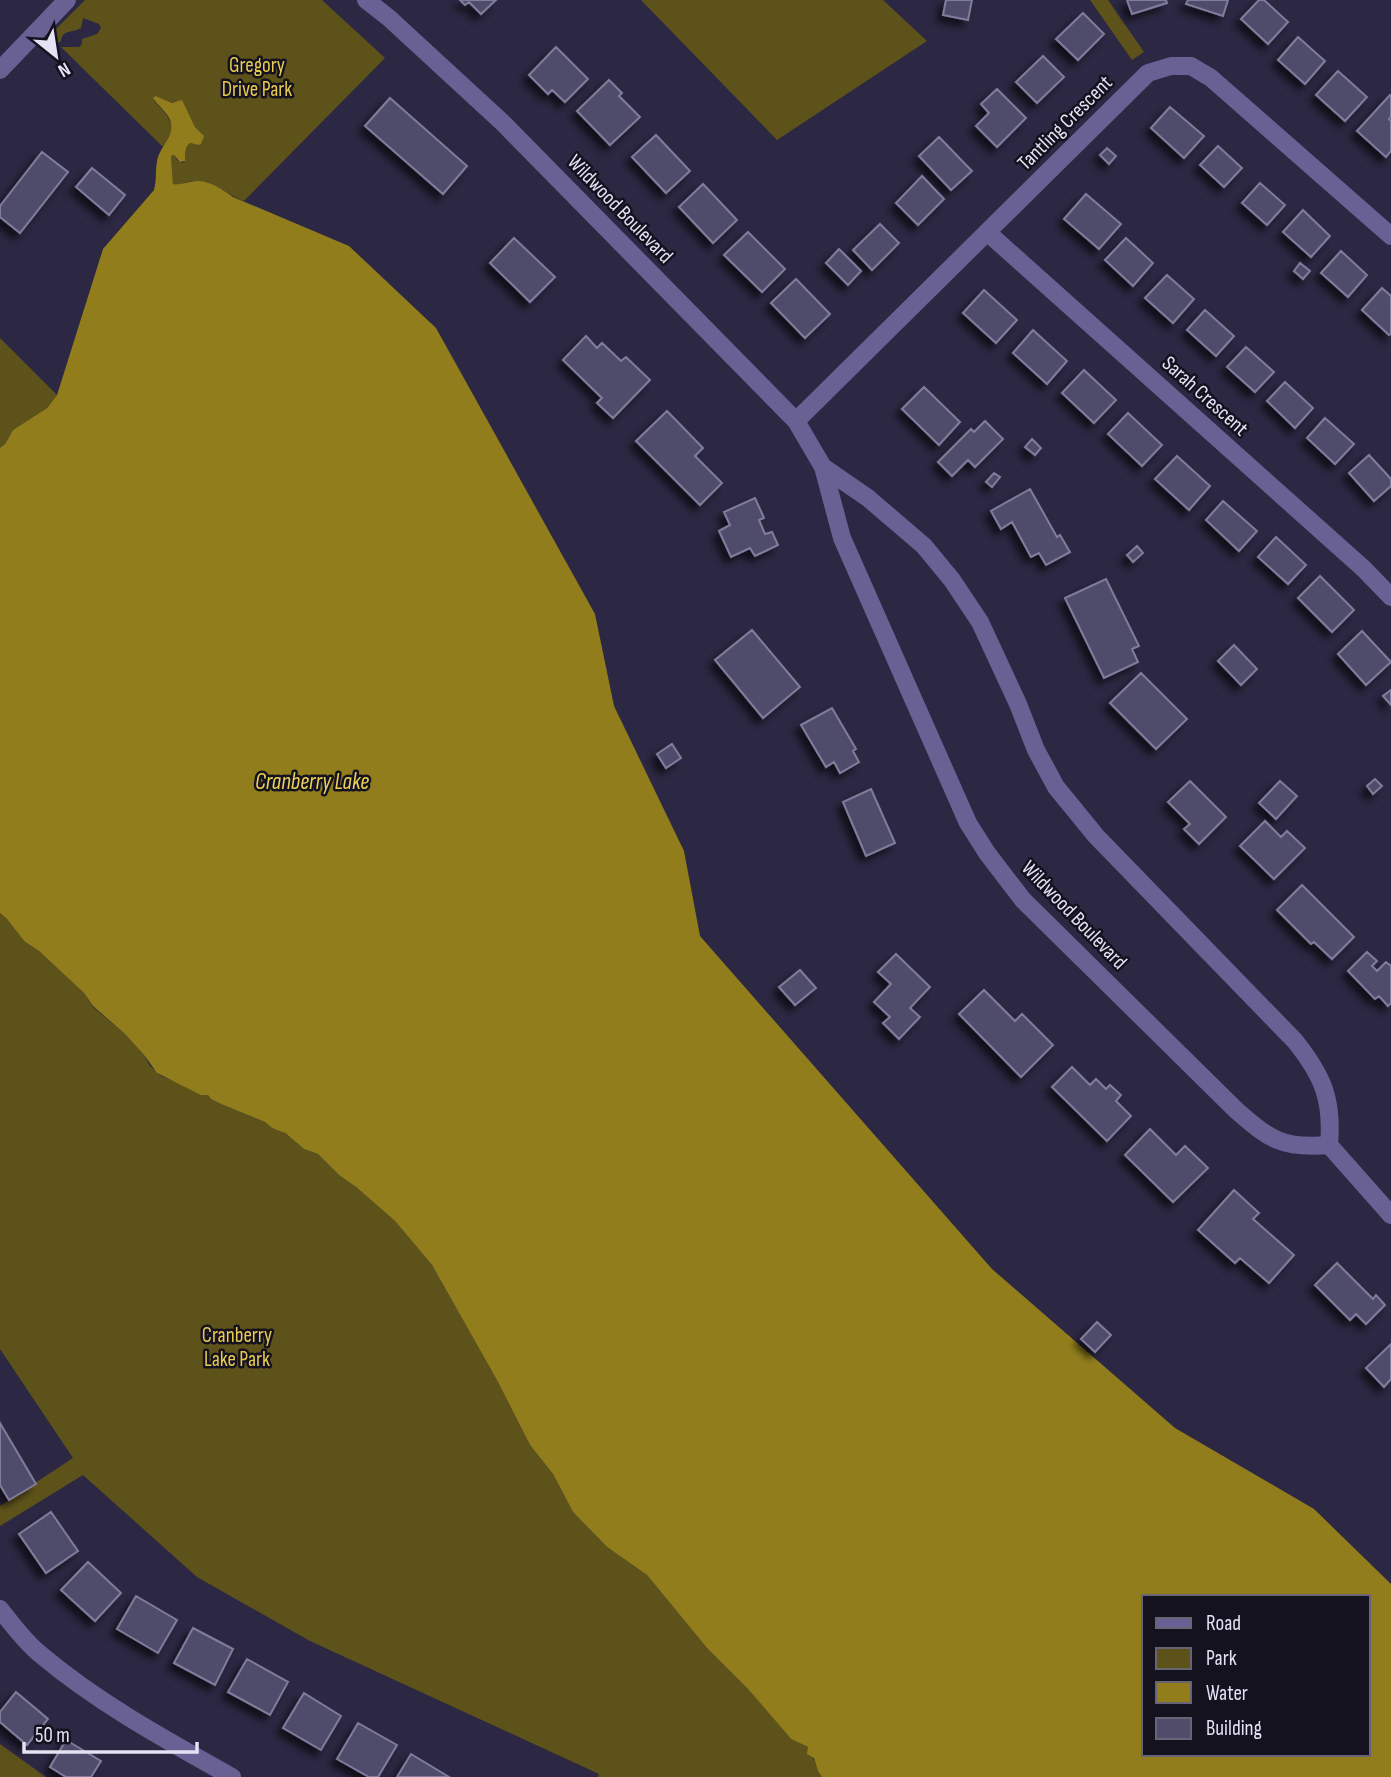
<svg xmlns="http://www.w3.org/2000/svg" width="1391" height="1777" font-family="'Sofia Sans Condensed',sans-serif">
	<defs>
		<filter id="shadow"><feDropShadow dx="-6" dy="6" stdDeviation="3.5" flood-color="#0009"/></filter>
	</defs>
	<rect width="100%" height="100%" fill="#2c2742"/>
	<path fill="#5e521b" d="M85,0H322L385,58L244,201C227,195 214,181 196,181C187,181 181,186 173,184L171,156L174,155L177,160L183,163L185,161C186,155 185,148 190,143L198,145L202,134L195,127L182,101L172,103L156,96L154,101C171,119 178,125 163,147L61,47H79L82,44V39L97,34L101,28L99,24L83,18L81,28C74,33 62,29 61,41L57,44L49,36Z
		M641,0H883L927,41L777,140Z
		M1090,0H1108L1144,52L1132,60Z
		M0,338L57,395L47,408L13,430L5,444L0,448Z
		M0,913L7,919L24,941L39,951L84,993L93,1007L125,1034L144,1055L150,1066L161,1076L208,1095L211,1099L221,1104L265,1122L272,1128L282,1131L304,1149L318,1154L339,1175L356,1187L395,1221L432,1265L498,1382L530,1445L553,1474L573,1512L607,1547L647,1575L707,1648L748,1689L791,1739L808,1747L822,1777H598L599,1774L310,1641L197,1577L83,1475L0,1526V1506L73,1458L0,1349Z
		M0,1744L46,1777H0Z"/>
	<path fill="#917d1c" fill-rule="evenodd" d="M156,96L172,103L182,100L195,127L204,136L201,144L198,145L190,143C184,148 186,155 185,161L180,162L174,155L171,156L173,184C180,185 183,183 190,182C206,178 220,188 233,197L349,246L436,328L595,614L614,706L684,851L700,936L992,1269L1175,1428L1314,1509L1391,1584V1777H822L818,1771L814,1758L807,1754L808,1747L791,1739L748,1689L707,1648L647,1575L607,1547L573,1512L553,1474L530,1445L498,1382L432,1265L395,1221L356,1187L339,1175L318,1154L304,1149L285,1133L272,1128L265,1122L221,1104L211,1099L208,1095H201L157,1073L144,1055L125,1034L93,1006L84,993L39,951L24,941L7,919L0,913V448L5,444L13,430L47,408L57,395L103,249L154,190C157,179 155,171 157,162C159,146 176,137 170,120C167,112 158,106 153,98ZM1144,1597H1368V1754H1144Z"/>
	<path fill="#504c6a" stroke="#807c9c" stroke-width="2" filter="url(#shadow)" d="M460,0H496L481,14L469,2L465,5Z
		M946,0H972L968,20L943,15Z
		M1127,0H1166L1167,3L1132,14Z
		M1188,0H1228L1223,16L1186,4Z
		M1259,0H1264L1288,22L1268,44L1241,19Z
		M1083,13L1104,34L1078,60L1056,39Z
		M1298,37L1325,61L1305,84L1278,60Z
		M556,47L588,79L565,102L552,90L548,94L529,75Z
		M1043,56L1064,77L1037,103L1016,82Z
		M1338,71L1367,97L1345,121L1316,95Z
		M609,80L622,93L619,96L640,117L610,145L577,111Z
		M997,89L1026,118L997,147L976,126L989,113L981,104Z
		M1390,95L1391,96V116L1389,119L1391,121V151L1386,157L1357,131Z
		M390,98L467,166L443,194L365,126Z
		M1170,107L1204,136L1184,158L1151,128Z
		M656,135L690,171L666,193L632,157Z
		M939,137L972,171L951,190L919,156Z
		M1218,146L1242,168L1224,187L1200,165Z
		M1107,148L1116,156L1109,164L1100,155Z
		M42,152L68,172L20,233L0,217V206Z
		M92,168L125,195L109,215L76,187Z
		M922,176L944,199L918,225L896,203Z
		M1260,183L1285,205L1267,225L1242,203Z
		M703,184L737,220L713,243L679,207Z
		M1086,194L1121,224L1099,249L1064,219Z
		M1303,210L1330,236L1311,257L1283,232Z
		M880,224L899,243L872,270L853,250Z
		M748,232L785,269L762,292L724,255Z
		M514,238L555,277L530,302L490,263Z
		M1126,238L1153,263L1133,286L1105,260Z
		M839,249L861,271L848,285L826,263Z
		M1341,251L1367,275L1348,297L1321,273Z
		M1300,263L1310,271L1303,279L1294,271Z
		M1167,275L1194,299L1173,323L1145,298Z
		M796,279L830,314L805,338L771,303Z
		M1382,288L1391,296V334L1389,335L1362,310Z
		M984,290L1017,320L996,343L963,313Z
		M1205,310L1234,336L1216,356L1187,330Z
		M1033,330L1067,361L1047,384L1013,353Z
		M586,336L597,348L602,343L621,361L626,357L650,380L613,418L597,403L602,398L563,360Z
		M1246,347L1274,372L1255,392L1227,367Z
		M1084,370L1116,400L1094,423L1062,393Z
		M1285,382L1313,408L1295,428L1267,401Z
		M924,387L960,422L939,445L902,409Z
		M667,411L703,448L695,456L722,483L700,505L636,441Z
		M1128,413L1162,445L1142,466L1108,434Z
		M1325,418L1354,444L1335,464L1307,438Z
		M985,421L1003,439L975,467L968,460L952,476L938,462L971,429L974,432Z
		M1032,439L1041,448L1035,455L1025,447Z
		M1369,455L1391,479V486L1374,501L1349,473Z
		M1177,456L1210,486L1189,510L1155,479Z
		M994,473L1000,477L992,487L986,482Z
		M1030,489L1057,537L1060,535L1070,552L1046,565L1039,553L1031,557L1012,522L1001,529L991,511Z
		M755,498L764,518L759,520L765,534L772,532L778,545L755,556L750,548L731,557L719,531L730,525L724,512Z
		M1223,501L1257,531L1239,551L1206,520Z
		M1276,537L1306,565L1288,584L1258,557Z
		M1137,546L1143,553L1133,562L1127,555Z
		M1320,576L1354,610L1332,632L1298,598Z
		M1106,579L1139,646L1132,649L1138,662L1104,678L1065,598Z
		M752,630L800,687L763,718L715,660Z
		M1362,631L1391,662L1366,685L1338,654Z
		M1234,645L1257,669L1241,685L1218,661Z
		M1141,673L1187,719L1156,749L1110,703Z
		M1391,690V705L1383,696Z
		M832,708L856,749L853,751L859,762L840,773L834,762L826,767L801,725Z
		M672,744L681,758L666,768L657,754Z
		M1375,779L1382,786L1373,794L1367,786Z
		M1190,781L1226,817L1199,844L1184,829L1190,824L1168,802Z
		M1280,781L1297,796L1276,819L1259,803Z
		M871,789L895,843L866,856L843,802Z
		M1265,821L1281,837L1287,831L1305,848L1274,879L1240,846Z
		M1302,885L1354,937L1332,959L1314,942L1311,944L1277,910Z
		M1367,952L1377,961L1372,966L1377,971L1386,962L1391,966V1003L1388,1006L1379,996L1375,999L1348,971Z
		M896,954L930,987L910,1008L920,1017L899,1039L883,1023L890,1017L874,1002L891,984L878,972Z
		M800,970L816,988L795,1005L779,987Z
		M984,990L1015,1021L1022,1014L1053,1045L1021,1077L959,1014Z
		M1072,1067L1090,1085L1096,1079L1106,1089L1110,1085L1121,1095L1116,1101L1131,1116L1107,1141L1052,1087Z
		M1150,1129L1176,1155L1185,1146L1208,1168L1173,1202L1125,1155Z
		M1234,1190L1259,1213L1253,1219L1294,1255L1269,1283L1240,1258L1235,1263L1198,1230Z
		M1337,1263L1373,1299L1376,1295L1385,1305L1366,1324L1356,1314L1350,1320L1315,1285Z
		M1097,1322L1111,1335L1095,1352L1081,1339Z
		M1391,1344V1379L1384,1387L1366,1368Z
		M0,1423L36,1484L9,1500L0,1485Z
		M51,1512L78,1551L46,1573L19,1534Z
		M88,1562L121,1593L95,1621L61,1590Z
		M136,1596L177,1620L158,1653L117,1629Z
		M193,1628L233,1649L215,1685L174,1663Z
		M247,1659L288,1682L270,1715L228,1692Z
		M16,1692L48,1719L27,1745L0,1722V1712Z
		M304,1693L341,1716L321,1750L283,1728Z
		M358,1723L397,1745L378,1777H369L337,1759Z
		M66,1740L101,1761L91,1777H66L50,1767Z
		M411,1754L449,1777H397Z"/>
	<g fill="none" stroke-linecap="round" stroke-linejoin="round">
		<path stroke="#696193" stroke-width="18" d="M366,0L389,18L504,124L796,421L823,467L842,538L968,823L987,853L1023,900L1236,1110C1270,1140 1283,1149 1329,1145
			M0,70L67,0
			M987,232L1364,569L1391,597
			M796,421L1148,73L1171,66H1191L1211,78L1391,236
			M823,467L868,498L924,546L952,580L980,622L1018,704L1036,750L1056,787L1096,836L1295,1041C1323,1076 1333,1100 1329,1145L1391,1215
			M0,1609C12,1624 24,1641 40,1654C98,1703 166,1740 232,1777"/>
	</g>
	<g text-anchor="middle" dominant-baseline="central" stroke-width="5" stroke-linejoin="round" paint-order="stroke">
		<g font-size="21" fill="#e8cc52" stroke="#14121e">
			<text x="257" y="65">Gregory<tspan x="257" dy="24">Drive Park</tspan></text>
			<text x="237" y="1335">Cranberry<tspan x="237" dy="24">Lake Park</tspan></text>
		</g>
		<g font-size="21" fill="#e4e2f4" stroke="#14121e">
			<text transform="translate(1065 123) rotate(-45)">Tantling Crescent</text>
			<text transform="translate(620 209) rotate(46)">Wildwood Boulevard</text>
			<text transform="translate(1205 396) rotate(42)">Sarah Crescent</text>
			<text transform="translate(1074 915) rotate(46)">Wildwood Boulevard</text>
		</g>
		<g font-size="23" font-style="italic" fill="#edd258" stroke="#14121e">
			<text x="312" y="782">Cranberry Lake</text>
		</g>
	</g>
	<rect x="1142" y="1595" width="228" height="161" fill="#14121e" stroke="#676574" stroke-width="2"/>
	<rect x="1156" y="1618" width="35" height="10" fill="#696193" stroke="#676574" stroke-width="2"/>
	<text x="1206" y="1630" font-size="21" fill="#e4e2f4">Road</text>
	<rect x="1156" y="1648" width="35" height="21" fill="#5e521b" stroke="#676574" stroke-width="2"/>
	<text x="1206" y="1665" font-size="21" fill="#e4e2f4">Park</text>
	<rect x="1156" y="1682" width="35" height="21" fill="#917d1c" stroke="#676574" stroke-width="2"/>
	<text x="1206" y="1700" font-size="21" fill="#e4e2f4">Water</text>
	<rect x="1156" y="1718" width="35" height="21" fill="#504c6a" stroke="#676574" stroke-width="2"/>
	<text x="1206" y="1735" font-size="21" fill="#e4e2f4">Building</text>
	<g transform="translate(56 56) rotate(150)" stroke="#14121e" stroke-width="5" paint-order="stroke">
	<path d="M0-5L12 26L0 18L-12 26Z" fill="#e4e2f4"/>
	<text y="-10" font-size="19" font-weight="bold" text-anchor="middle" fill="#e4e2f4">N</text>
	</g>
	<path d="M24 1742v10h173v-10" fill="none" stroke="#e4e2f4" stroke-width="3.5"/>
	<text x="35" y="1742" font-size="21" fill="#e4e2f4" stroke="#14121e" stroke-width="5" paint-order="stroke">50 m</text>
</svg>
